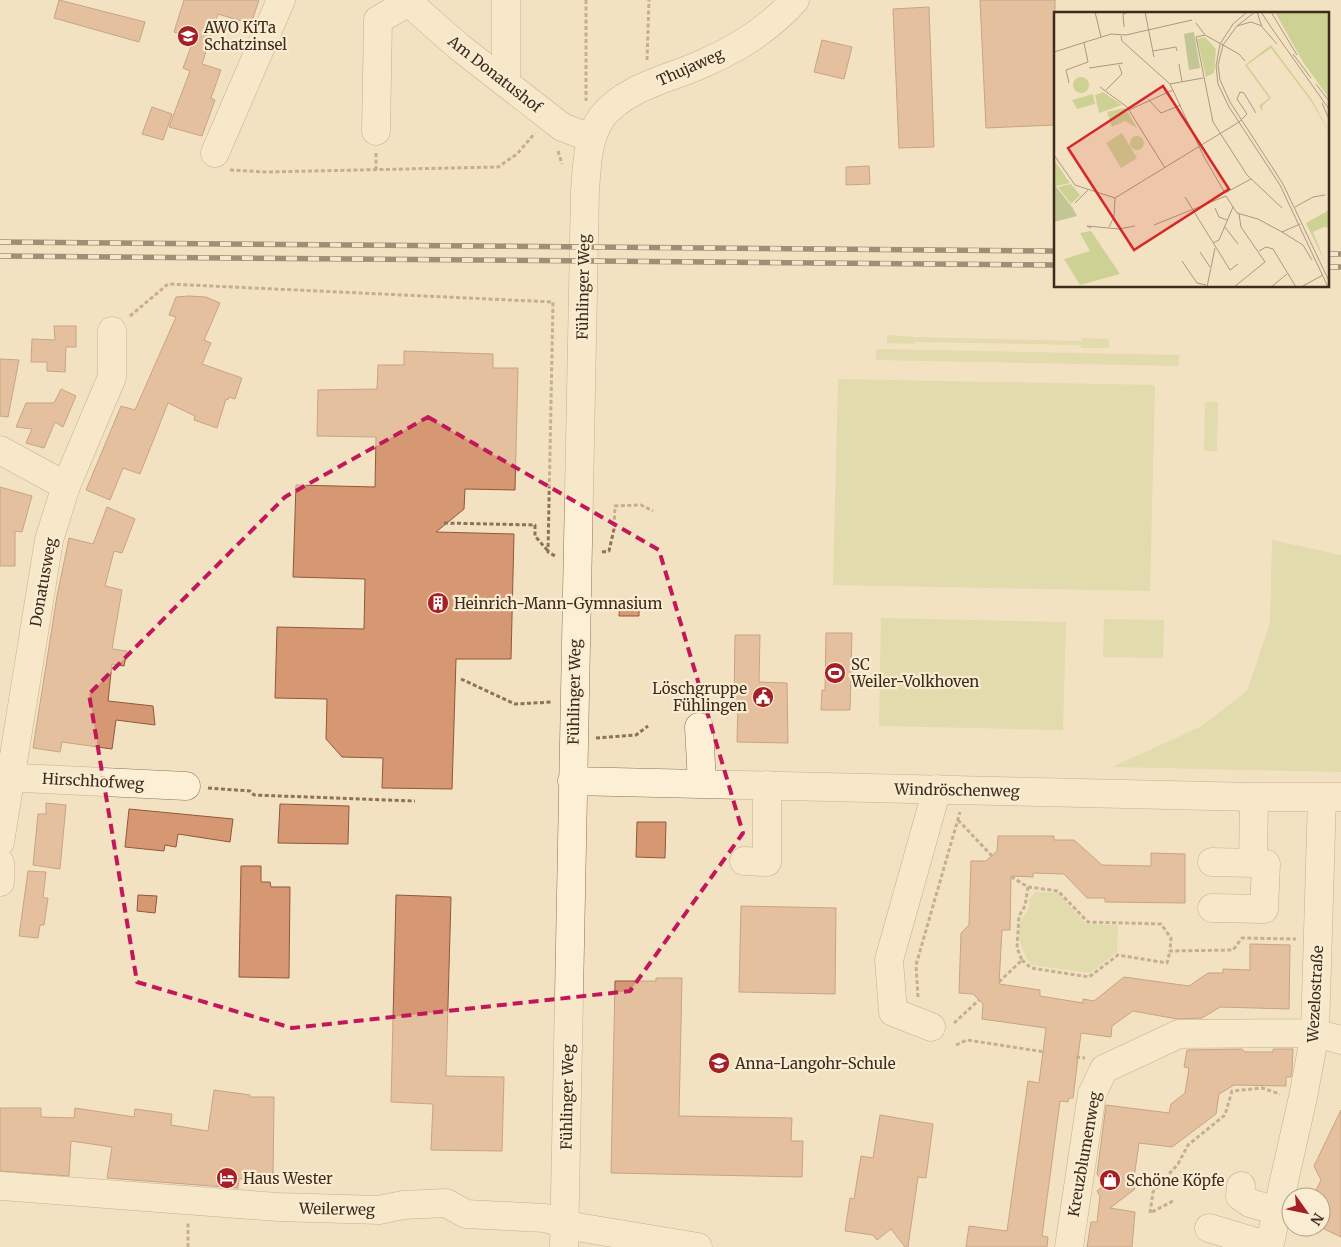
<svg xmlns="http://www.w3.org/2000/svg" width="1341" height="1247" font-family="Merriweather,serif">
	<rect width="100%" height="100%" fill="#f3e2c1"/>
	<path fill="#cdd294" d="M887,335L915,337L1081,341L1082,338L1109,339V348H1081V345L915,342V344L887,343Z
		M876,349L1179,355V366L876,360Z
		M838,379L1155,385L1150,591L833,585Z
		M1205,402H1218L1217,451H1204Z
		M1272,540L1341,555V772L1112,767L1200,727L1247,691L1270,623Z
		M881,618L1066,622L1063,730L879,726Z
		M1104,619L1164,620L1163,658L1103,657Z
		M1035,892L1058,893L1086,924L1118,925L1117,952L1090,973L1031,965C1019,946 1013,927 1029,908V900Z"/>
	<path fill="#d59873" stroke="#90583a" d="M59,0L145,22L139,42L54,18Z
		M184,0H259L251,24L218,14L202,64L221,70L211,98L215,100L202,136L169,127L190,71L183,68L194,39L174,32Z
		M980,0H1055V125L986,128Z
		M929,7L934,147L899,148L893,9Z
		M822,40L852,47L844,79L814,72Z
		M152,107L172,114L163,140L142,134Z
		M869,166L870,184L846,185V167Z
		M189,296L206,297L220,303L204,340L211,343L202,364L242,378L235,399L229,397L228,400L226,399L217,428L194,420L195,416L168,403L140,474L123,468L110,500L86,490L121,406L135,410L176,317L169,315L176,297Z
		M54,326H76V347H66L65,372L47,371V362H31L32,339L55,340Z
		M404,351L493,354V368H518L515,490L465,489L464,509L436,532L514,534L511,659H456L452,789L382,788L383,758L342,757L326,739L327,699L275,698L277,627L364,629L365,579L293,577L296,485L375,487L376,437L317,436L318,390L377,389L378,365H404Z
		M0,359L19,360L8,417L0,416Z
		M61,389L76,396L63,427L55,422L44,448L26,443L32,429L16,427L26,403H54Z
		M0,487L32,496L22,532L15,531V566H0Z
		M107,507L135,519L122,553L114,551L105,586L122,590L112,649L127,651L124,666L112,664L108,701L153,706L155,725L116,720L112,749L62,742L60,752L33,748L57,596L69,538L93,544Z
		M620,600H639V616H619Z
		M826,633H852L850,710H821L822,690L825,691Z
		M735,635H760L759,682L787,683L788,743L737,742L738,703L734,702Z
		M46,803L66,805L60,869L33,865L38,814H46Z
		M280,804L349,806L348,844L278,843Z
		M129,809L233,819L230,842L178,834L176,847L165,845L164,851L125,847Z
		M637,822H666L665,858L636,857Z
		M998,836H1054V840H1074L1102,865L1151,866V853L1185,854V903L1105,902V898H1087L1064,874L1033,873V877L1011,876L1010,930H1002L999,984L1040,990V996L1083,1003V999L1094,1001L1124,977L1189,986L1208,973H1223V969L1250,970V944L1290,945L1289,1009L1220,1007L1202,1018L1177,1019L1133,1011L1112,1026L1111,1037L1081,1033L1073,1098H1069L1068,1102L1060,1101L1042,1236L1048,1237L1047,1247H966L969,1226L1007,1231L1028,1081L1039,1083L1046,1028L982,1019L983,1004L973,994L959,993L961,933L969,925L971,861H986L997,851Z
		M241,866H261V882H270L271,887H290L289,978L239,977Z
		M28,871L46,872L43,898H48L44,925H40L38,938L19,936Z
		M138,895L157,896L155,913L137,911Z
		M396,895L451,897L446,1076L504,1077L502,1151L431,1150L433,1104L391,1102Z
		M741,906L836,908L835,994L739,992Z
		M656,978H682L679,1116L792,1118L791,1141H803L802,1177L611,1173L615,981H656Z
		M1242,1049L1245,1052H1273V1049H1293L1292,1070L1291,1077H1286V1086L1234,1085L1219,1094L1216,1114L1172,1147L1139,1143L1133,1185L1135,1189L1110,1208L1135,1212L1132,1247H1087L1091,1222H1097L1100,1196L1097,1191L1105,1185L1097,1174L1106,1105L1169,1113L1171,1104L1185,1093L1189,1068L1184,1067L1187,1050Z
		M214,1090L250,1095V1097H274L273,1179H239L238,1188L107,1178L112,1147L71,1141L69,1176L0,1171V1108H41V1117L74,1118L75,1108L134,1117L135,1109L172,1114L171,1125L208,1131Z
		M1341,1110V1237L1320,1227L1321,1197H1313L1321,1180L1314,1166Z
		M880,1115L933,1124L926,1178L918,1177L908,1247H905L891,1229L877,1240L873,1235L845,1231L850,1198L854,1199L861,1156L873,1158Z"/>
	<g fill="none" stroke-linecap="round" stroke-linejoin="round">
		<g stroke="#8e7256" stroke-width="29">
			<path id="minor" d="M406,0L458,46L562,127L591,138
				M506,82V0
				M376,131L378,20L409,2
				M215,153L281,0
				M0,450L66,486
				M699,727L702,783
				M0,777L186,786
				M572,781L1254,797H1341
				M0,842L49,540L66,486L112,377V331
				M744,861L767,862V785
				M1212,862L1253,863
				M0,863V882
				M1212,908L1264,909L1266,864L1253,863L1254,797
				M931,1027L893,1012L889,960L937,789
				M0,1186L278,1207L379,1210L403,1205L446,1203L466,1214L545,1218L577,1227L698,1247
				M1241,1186L1240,1196L1250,1203L1277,1211
				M1209,1228L1269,1246
				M564,1247L585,191C587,166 587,138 602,117C625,87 669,79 702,64C737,49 770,28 795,0
				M1069,1247L1092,1094L1104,1069L1179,1034L1315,1033L1341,1040
				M1269,1247L1303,1097L1315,1033L1322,797"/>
		</g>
		<path stroke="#8e7256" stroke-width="3" stroke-dasharray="4 2.5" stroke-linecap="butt" d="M586,0V101
			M647,60L649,0
			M558,151L562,164
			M230,170L265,172L498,167L517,154L535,133
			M376,170V153
			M130,316L168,284L553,302L548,552L555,556
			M444,523L535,525V536L548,551
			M602,552L609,551L614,529L615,506L641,505L653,511
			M461,679L515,704L552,702
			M596,738L636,735L648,726
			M208,788L250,791L254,795L415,801
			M958,820L992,856
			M1028,887L1058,891L1088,922L1161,924L1171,938L1170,951L1233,950L1242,938L1296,939
			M1022,960L1031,968L1089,977L1118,955L1167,963L1170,951
			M999,982L1022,960L1017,948L1019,916L1025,906L1028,887L1010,876
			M918,997L916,965L960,812
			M954,1023L979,1000
			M956,1045L967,1040L1045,1052
			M1076,1057L1085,1058
			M1173,1201L1150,1213L1153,1192L1178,1164L1188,1145L1225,1115L1232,1091L1262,1088L1280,1094
			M188,1247V1223"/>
		<use href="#minor" stroke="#fcefd6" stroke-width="28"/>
		<g stroke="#3d2b1c" stroke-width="5.5">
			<path id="rail" d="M0,242L1055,251
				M1327,254H1341
				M0,256L1055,265
				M1327,267H1341"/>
		</g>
		<use href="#rail" stroke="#f9ecd2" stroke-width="4" stroke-dasharray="11" stroke-linecap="butt"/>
	</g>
	<path d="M0 0H1341V1247H0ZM428,417L659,550L743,833L630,991L292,1028L137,982L89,694L285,497Z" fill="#f3e2c1" fill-opacity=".55" fill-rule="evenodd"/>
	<path fill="none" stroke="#c2185b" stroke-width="4" stroke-dasharray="10 6" stroke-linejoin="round" d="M428,417L659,550L743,833L630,991L292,1028L137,982L89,694L285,497Z"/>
	<defs>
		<g id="school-disc" transform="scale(1.125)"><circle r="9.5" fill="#a42026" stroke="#f9ecd2"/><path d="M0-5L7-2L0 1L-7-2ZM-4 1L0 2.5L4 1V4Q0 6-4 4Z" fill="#fff"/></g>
		<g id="building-disc" transform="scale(1.125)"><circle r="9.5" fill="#a42026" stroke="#f9ecd2"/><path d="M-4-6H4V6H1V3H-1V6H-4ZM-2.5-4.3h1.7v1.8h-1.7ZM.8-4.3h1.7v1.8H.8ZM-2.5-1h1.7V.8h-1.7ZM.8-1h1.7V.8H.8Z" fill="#fff"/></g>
		<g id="stadium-disc" transform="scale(1.125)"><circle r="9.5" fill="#a42026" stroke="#f9ecd2"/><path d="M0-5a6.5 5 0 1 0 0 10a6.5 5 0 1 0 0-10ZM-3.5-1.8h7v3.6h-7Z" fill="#fff"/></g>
		<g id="civic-disc" transform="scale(1.125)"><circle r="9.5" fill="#a42026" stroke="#f9ecd2"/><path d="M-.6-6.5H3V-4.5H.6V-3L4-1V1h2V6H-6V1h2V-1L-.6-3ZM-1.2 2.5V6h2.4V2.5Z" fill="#fff"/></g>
		<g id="hotel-disc" transform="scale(1.125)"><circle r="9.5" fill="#a42026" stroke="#f9ecd2"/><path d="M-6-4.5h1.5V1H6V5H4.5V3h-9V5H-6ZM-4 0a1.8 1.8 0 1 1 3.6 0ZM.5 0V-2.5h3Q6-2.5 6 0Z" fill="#fff"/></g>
		<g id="shop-disc" transform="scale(1.125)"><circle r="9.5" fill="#a42026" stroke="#f9ecd2"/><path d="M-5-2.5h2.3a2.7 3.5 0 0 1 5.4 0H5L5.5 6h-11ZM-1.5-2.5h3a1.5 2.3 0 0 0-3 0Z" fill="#fff"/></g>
	</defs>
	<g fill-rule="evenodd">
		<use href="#school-disc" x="188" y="36"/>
		<use href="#building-disc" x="438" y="603"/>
		<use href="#stadium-disc" x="835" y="673"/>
		<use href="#civic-disc" x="763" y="697"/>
		<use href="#school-disc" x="719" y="1063"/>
		<use href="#hotel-disc" x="227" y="1178"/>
		<use href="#shop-disc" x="1110" y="1180"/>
	</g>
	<g text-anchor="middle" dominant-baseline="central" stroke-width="4.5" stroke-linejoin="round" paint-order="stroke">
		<g font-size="15" fill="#3d2b1c" stroke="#f9ecd2" text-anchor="start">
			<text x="204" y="27">AWO KiTa<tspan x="204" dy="17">Schatzinsel</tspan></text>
			<text x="454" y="603">Heinrich-Mann-Gymnasium</text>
			<text x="851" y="664">SC<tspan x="851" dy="17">Weiler-Volkhoven</tspan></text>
			<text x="747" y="688" text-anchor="end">Löschgruppe<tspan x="747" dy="17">Fühlingen</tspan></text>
			<text x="735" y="1063">Anna-Langohr-Schule</text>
			<text x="243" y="1178">Haus Wester</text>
			<text x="1126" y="1180">Schöne Köpfe</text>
		</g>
		<g font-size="15" fill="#3d2b1c" stroke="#f9ecd2">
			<text transform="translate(690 67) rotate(-24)">Thujaweg</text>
			<text transform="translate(495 74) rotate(38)">Am Donatushof</text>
			<text transform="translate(583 287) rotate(-89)">Fühlinger Weg</text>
			<text transform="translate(43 582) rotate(-80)">Donatusweg</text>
			<text transform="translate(574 692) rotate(-89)">Fühlinger Weg</text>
			<text transform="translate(93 781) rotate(3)">Hirschhofweg</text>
			<text transform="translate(957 790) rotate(1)">Windröschenweg</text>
			<text transform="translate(1315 994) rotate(-87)">Wezelostraße</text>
			<text transform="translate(567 1097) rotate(-89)">Fühlinger Weg</text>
			<text transform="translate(1084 1154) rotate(-80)">Kreuzblumenweg</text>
			<text transform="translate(337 1209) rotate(1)">Weilerweg</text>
		</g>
	</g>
	<g transform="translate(1054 12)">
		<rect width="275" height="275" fill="#f3e2c1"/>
		<path d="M221,0H275V86L249,50ZM151,25L162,37L160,61L152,65L143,27ZM217,33L258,88L275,120L257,89L217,36L193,53L217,86L208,94L209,100L205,94L215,86L191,53ZM19 73a8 8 0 1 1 16 0a8 8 0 1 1-16 0ZM49,80L68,93L45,101L41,83ZM39,82L41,92L23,97L18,88ZM70,96L72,97L83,116L71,109L58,115L53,100ZM68,121L83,146L67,156L52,131ZM76 131a7 7 0 1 1 14 0a7 7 0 1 1-14 0ZM0,148L16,171L2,174L0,172ZM17,172L26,183L17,192L4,175ZM275,198V216L270,215L259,220L271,250L252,211ZM37,219L66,262L26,273L10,247L36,239L26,221Z" fill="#cdd294"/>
		<path d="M140,20L146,56L135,58L130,22ZM0,172L18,195L23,204L0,210Z" fill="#c2c694"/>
		<path fill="none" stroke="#aa997f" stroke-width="1" d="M41,0L47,25M91,0L100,45M193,0L179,12L166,32L162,54L164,72L175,95L226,173L274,275M201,0L183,14L169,33L164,53L166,68L176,90L229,172L275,269M203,0L208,15L223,32M207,0L219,18M217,0L243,43M142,11L151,23L185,42L191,49M183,14L197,10L208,14M70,15L69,2L75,0M219,18L275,97M151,23L142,25L159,110L193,163L228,196M67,24L68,29L116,72L150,145L171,181L197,167M99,39L122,35L123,39M0,40L57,22L72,23L138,8M239,42L257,66M125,52L128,70M35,56L69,51M15,71L12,58L34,50L30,31M116,72L149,66M262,72L275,89M46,75L73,95L111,156M52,78L68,62L65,53M94,87L107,101L127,93M268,91L275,107M75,98L119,78M193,102L183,87L186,80L190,81L202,101M0,143L21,173L61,186M131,185L176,258L184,252M61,186L185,110L193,102M21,191L35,177M241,195L259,185L271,183M161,196L165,205L173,208M100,213L172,184L183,201L204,207L228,220L249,233L258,248M170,214L184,232M55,215L60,205L61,186M37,216L33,214L65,217L81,214M228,220L246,212M159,231L165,228L179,195M205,239L212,235L219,237L242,275M146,240L156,255M128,249L143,271L152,273M153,275L161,236M180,275L211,250L187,215L185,202M217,275L233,262M247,275L269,263"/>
		<path fill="#d62828" fill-opacity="0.15" stroke="#d62828" stroke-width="2.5" d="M109,74L175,177L80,238L14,136Z"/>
		<rect width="275" height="275" fill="none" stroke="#3d2b1c" stroke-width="2.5"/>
	</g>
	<g transform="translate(1306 1212) rotate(123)"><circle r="24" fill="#f9ecd2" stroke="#ae9f89"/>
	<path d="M0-4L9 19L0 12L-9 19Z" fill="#a42026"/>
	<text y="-8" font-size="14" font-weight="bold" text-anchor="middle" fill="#3d2b1c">N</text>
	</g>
</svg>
